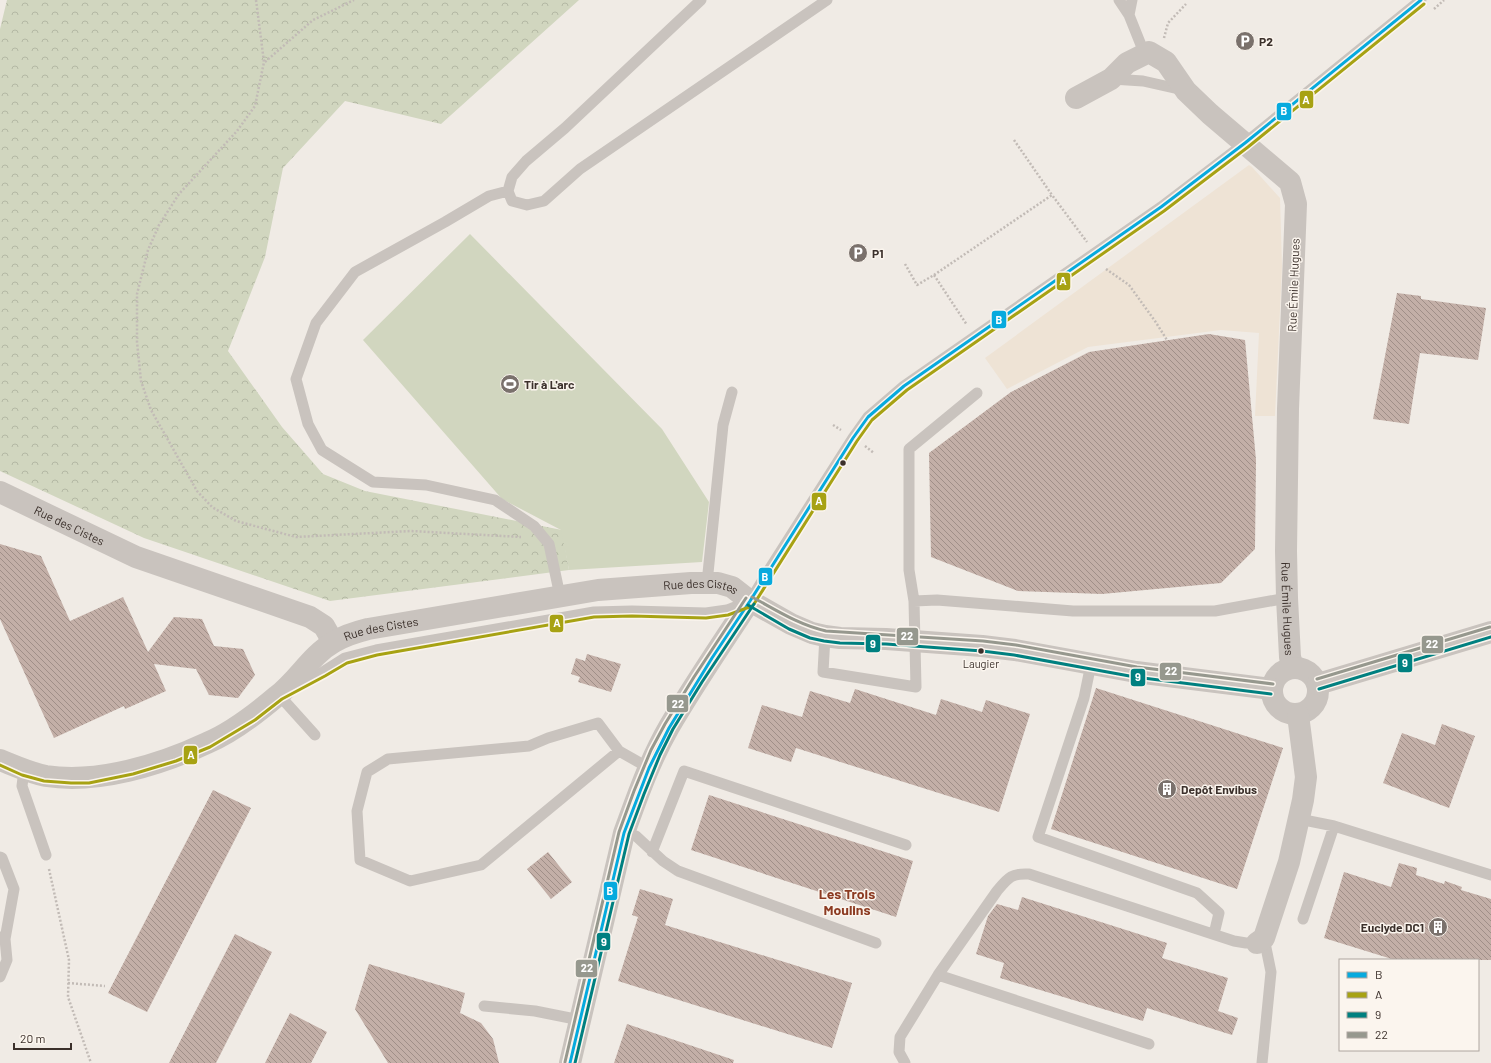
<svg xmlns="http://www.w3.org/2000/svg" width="1491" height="1063" font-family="Barlow,sans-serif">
	<defs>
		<pattern id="forest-crowns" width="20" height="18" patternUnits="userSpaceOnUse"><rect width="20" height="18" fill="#d1d6bf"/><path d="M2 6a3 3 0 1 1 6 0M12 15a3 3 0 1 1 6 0" fill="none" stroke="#b4b8a4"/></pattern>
		<pattern id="building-back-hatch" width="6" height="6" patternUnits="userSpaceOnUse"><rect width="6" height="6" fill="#c3afa7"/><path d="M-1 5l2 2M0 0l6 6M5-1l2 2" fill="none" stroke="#a08f88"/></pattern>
	</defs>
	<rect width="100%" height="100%" fill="#f0ebe5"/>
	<path fill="url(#forest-crowns)" d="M7,0H579L441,124L345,101L283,168L265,257L228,351L282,427L323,474L365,491L562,530L569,570L330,601L144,538L0,471V29Z"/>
	<path fill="#d1d6bf" d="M470,234L662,429L709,502L702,562L569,570L561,530L502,499L363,340Z"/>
	<path fill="#eee3d5" d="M1249,165L1252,167L1280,198L1282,267L1275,416H1255L1259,333L1221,330L1088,347L1007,389L985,358Z"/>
	<path fill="url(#building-back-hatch)" d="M1397,293L1421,296V299L1486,308L1478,360L1420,353L1409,424L1373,419Z
		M1209,334L1245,340L1256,460L1255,549L1221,583L1102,594L1018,591L931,557L929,453L1011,392L1089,352Z
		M0,544L41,556L70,621L123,597L148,652L174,617L202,619L214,646L243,649L255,675L238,698L209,695L196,669L154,664L166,691L125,709L124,706L54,738L0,619Z
		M587,654L621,664L611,692L578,682L580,677L571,674L576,658L585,661Z
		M1096,688L1283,748L1237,889L1051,829Z
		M855,689L936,715L941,699L982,712L986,700L1030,714L999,812L796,748L791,762L748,748L762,705L802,717L810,691L850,703Z
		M1442,724L1475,736L1449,808L1383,783L1402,733L1435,745Z
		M213,790L251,808L147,1012L108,993Z
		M709,795L913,861L896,917L691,850Z
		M548,852L572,882L551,899L527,869Z
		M1399,863L1417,868L1416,875L1444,884L1445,881L1462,887L1461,890L1491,899V960H1395L1324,938L1344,872L1391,887Z
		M640,889L673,899L665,925L852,983L832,1048L618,981L638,917L632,915Z
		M1022,897L1167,943L1162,958L1228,978L1218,1011L1238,1018L1232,1035L1147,1008L1143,1021L1000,978L1004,963L976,954L988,916L997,904L1018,910Z
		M235,934L272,952L216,1063H169Z
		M369,964L465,993L460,1013L481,1023L493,1039L499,1063H388L355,1009Z
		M290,1013L327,1032L311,1063H265Z
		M627,1024L734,1060L733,1063H614Z"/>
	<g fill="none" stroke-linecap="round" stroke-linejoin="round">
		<path stroke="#c2bbb6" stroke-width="2.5" stroke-dasharray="2 2" stroke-linecap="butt" d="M256,0L264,62L255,106L237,131L179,194L159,225L148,250L137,294V342L141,381L151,410L197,491L212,507L236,521L296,537L411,531L521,537
			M1434,9L1444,0
			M1164,38L1168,23L1186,4
			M265,62L313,20L354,0
			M1014,140L1052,195
			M905,264L917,285L934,275L967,325
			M1106,269L1129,285L1155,321L1167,340
			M934,275L1052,195L1087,242
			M833,425L841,430
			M865,446L874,453
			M49,869L69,960L68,997L91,1063
			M68,983L105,986"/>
		<path stroke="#c9c3be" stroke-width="11" d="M701,0L565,128L526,161L512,177L508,191L512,201L527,205L544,201L580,169L827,0
			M1119,0L1129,15
			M1132,0L1129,15L1141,45L1149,52
			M1112,79L1143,81L1183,90
			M508,191L489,196L445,222L355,272L316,323L296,379L308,424L322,450L373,482L426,485L495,500L534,526L549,544L560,596
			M707,583L723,425L732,392
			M914,601L937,600L1073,611H1215L1287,598
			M825,636L823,672L916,687L914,601L909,570V449L977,393
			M1091,664L1084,698L1038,837L1197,893L1219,913L1214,934
			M315,735L279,695L323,672L345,658L376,650L594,612L632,611L706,613L727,610L750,601L772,565L853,438L868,417L904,386L1161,207L1245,143L1421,0
			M619,751L598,723L548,738L529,746L388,759L367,772L357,811L360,860L410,881L481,865L619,751L649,768
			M24,770L22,786L46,855
			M1299,819L1334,826L1491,875
			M624,833L636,836L663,861L678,871L876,943
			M652,852L684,771L906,845
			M0,857L2,858L14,889L5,939
			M1303,919L1334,826
			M0,937L5,939L7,960L0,977
			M938,975L1149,1044
			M484,1006L535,1011L580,1020
			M905,1063L899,1052L900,1037L938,975L997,891C1008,878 1011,873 1029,874L1234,941L1246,943H1257
			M1262,1063L1271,972L1264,938"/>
		<g stroke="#c9c3be" stroke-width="22">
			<path id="s1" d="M1076,98L1111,79L1127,63L1149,52L1166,62L1186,91L1210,114L1290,182L1296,204L1288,409L1286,551L1287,598L1290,657L1293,668"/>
			<path id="s2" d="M0,492L136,557L310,617L324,626L333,642"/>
			<circle cx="1295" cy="691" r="23"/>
			<path d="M1318,684L1491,632"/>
			<path id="s3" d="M0,760C15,766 30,773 46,776C98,784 160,765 207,743C231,733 257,713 277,696C298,680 311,655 334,642C345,635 356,632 368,629L598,590L691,583H718L732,587L750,601L791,624L812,633L825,636L840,638L886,639L982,646L1015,650L1136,672L1272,689"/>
			<path d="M1257,943L1264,938L1289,862L1303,800L1306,777L1298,715"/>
			<path d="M570,1063L624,833C637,797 650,760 669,727C694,684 722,643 750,601"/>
		</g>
		<g stroke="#fbf5ee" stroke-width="6">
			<path id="bus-1" d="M570,1063L624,833L649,768L669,728L712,658L750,601L853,438L868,417L904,386L1161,207L1245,143L1421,0"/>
		</g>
		<g stroke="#fbf5ee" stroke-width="6">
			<path id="bus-2" d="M754,604L857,441L872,420L907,390L1164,211L1248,147L1424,4
				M0,765L22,775L44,781L71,783H89L133,774L176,761L210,747L255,720L282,699L325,676L347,663L377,655L594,617L632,616L706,618L728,615L752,606"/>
		</g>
		<g stroke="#fbf5ee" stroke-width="6">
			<path id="bus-3" d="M748,605L789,629L810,638L824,641L840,643L886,644L982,651L1014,655L1135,677L1271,694
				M1319,689L1491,637
				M575,1063L629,834L644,794L660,755L673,729L702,682L754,604"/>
		</g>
		<g stroke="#fbf5ee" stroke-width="6">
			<path id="bus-4" d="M752,597C776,610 799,625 826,631L983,641L1016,645L1137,667L1273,684
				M1317,679L1490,627
				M565,1062L619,832L634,791L651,750L665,724L694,677L746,598"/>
		</g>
		<use href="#bus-1" stroke="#06aade" stroke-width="3"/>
		<use href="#bus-2" stroke="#a7a213" stroke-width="3"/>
		<use href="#bus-3" stroke="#008080" stroke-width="3"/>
		<use href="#bus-4" stroke="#96988e" stroke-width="3"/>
	</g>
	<defs>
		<g id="parking-disc" transform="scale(1)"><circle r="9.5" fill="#7a716c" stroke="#fbf5ee"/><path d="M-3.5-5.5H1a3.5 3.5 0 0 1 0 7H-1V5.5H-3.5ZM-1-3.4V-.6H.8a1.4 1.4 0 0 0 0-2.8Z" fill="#fff"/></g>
		<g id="stadium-disc" transform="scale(1)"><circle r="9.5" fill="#7a716c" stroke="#fbf5ee"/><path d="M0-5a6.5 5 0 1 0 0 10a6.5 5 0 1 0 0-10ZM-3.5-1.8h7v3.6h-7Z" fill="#fff"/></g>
		<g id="building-disc" transform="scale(1)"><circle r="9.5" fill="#7a716c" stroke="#fbf5ee"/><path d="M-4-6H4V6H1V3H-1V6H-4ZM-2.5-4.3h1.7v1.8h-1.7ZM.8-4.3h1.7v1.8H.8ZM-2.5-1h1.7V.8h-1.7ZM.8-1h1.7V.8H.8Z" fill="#fff"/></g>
	</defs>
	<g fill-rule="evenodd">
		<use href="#parking-disc" x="1245" y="41"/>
		<use href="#parking-disc" x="858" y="253"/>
		<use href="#stadium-disc" x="510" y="384"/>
		<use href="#building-disc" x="1167" y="789"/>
		<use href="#building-disc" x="1438" y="927"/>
	</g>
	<g fill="#3b302b" stroke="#fbf5ee" stroke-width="1.5">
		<circle cx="843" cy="463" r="3.5"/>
		<circle cx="981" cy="651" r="3.5"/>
	</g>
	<g text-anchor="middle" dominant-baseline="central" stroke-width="3" stroke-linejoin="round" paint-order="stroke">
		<g font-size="11" fill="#3b302b" stroke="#fbf5ee">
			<text x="981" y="663">Laugier</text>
		</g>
		<g font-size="12" font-weight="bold" fill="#3b302b" stroke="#fbf5ee" text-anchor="start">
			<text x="1259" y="41">P2</text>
			<text x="872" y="253">P1</text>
			<text x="524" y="384">Tir à L'arc</text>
			<text x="1181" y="789">Depôt Envibus</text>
			<text x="1424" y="927" text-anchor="end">Euclyde DC1</text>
		</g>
		<g font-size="12" fill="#3b302b" stroke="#fbf5ee">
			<text transform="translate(1293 285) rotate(-88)">Rue Émile Hugues</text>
			<text stroke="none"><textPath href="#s2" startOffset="77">Rue des Cistes</textPath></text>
			<text stroke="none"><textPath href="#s3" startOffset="752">Rue des Cistes</textPath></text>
			<text stroke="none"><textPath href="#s1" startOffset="708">Rue Émile Hugues</textPath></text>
			<text stroke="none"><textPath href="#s3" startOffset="428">Rue des Cistes</textPath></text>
		</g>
		<g font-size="14" font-weight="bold" fill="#8c3b22" stroke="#fbf5ee">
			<text x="847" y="893">Les Trois<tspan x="847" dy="16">Moulins</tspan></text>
		</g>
	</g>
	<g stroke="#fbf5ee" stroke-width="1.5">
		<rect x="1299" y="90" width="15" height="19" rx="4" fill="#a7a213"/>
		<rect x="1276" y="102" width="16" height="19" rx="4" fill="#06aade"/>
		<rect x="1056" y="272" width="15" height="19" rx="4" fill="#a7a213"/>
		<rect x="991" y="310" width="16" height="19" rx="4" fill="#06aade"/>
		<rect x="811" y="492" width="16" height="19" rx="4" fill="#a7a213"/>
		<rect x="758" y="567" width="15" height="19" rx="4" fill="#06aade"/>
		<rect x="549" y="614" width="15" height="19" rx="4" fill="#a7a213"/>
		<rect x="896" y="627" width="23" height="19" rx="4" fill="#96988e"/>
		<rect x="865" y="634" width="16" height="19" rx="4" fill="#008080"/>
		<rect x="1421" y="635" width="23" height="19" rx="4" fill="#96988e"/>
		<rect x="1397" y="653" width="16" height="20" rx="4" fill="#008080"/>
		<rect x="1159" y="662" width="23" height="19" rx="4" fill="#96988e"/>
		<rect x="1130" y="668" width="16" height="19" rx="4" fill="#008080"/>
		<rect x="666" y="694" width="23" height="19" rx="4" fill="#96988e"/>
		<rect x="183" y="745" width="15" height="20" rx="4" fill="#a7a213"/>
		<rect x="603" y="881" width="15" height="20" rx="4" fill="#06aade"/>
		<rect x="596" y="932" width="15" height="19" rx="4" fill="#008080"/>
		<rect x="575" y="959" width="23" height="19" rx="4" fill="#96988e"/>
	</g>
	<g font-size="11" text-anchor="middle" font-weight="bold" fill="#fff">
		<text x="1306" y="104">A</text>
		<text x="1284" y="115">B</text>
		<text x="1063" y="285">A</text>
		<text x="999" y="324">B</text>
		<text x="819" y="505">A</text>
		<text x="765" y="581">B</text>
		<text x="557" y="627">A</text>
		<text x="907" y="640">22</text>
		<text x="873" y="648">9</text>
		<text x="1432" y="648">22</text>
		<text x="1405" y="667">9</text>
		<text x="1171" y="675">22</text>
		<text x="1138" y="681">9</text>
		<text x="678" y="708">22</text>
		<text x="191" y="759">A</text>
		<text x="610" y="895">B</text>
		<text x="604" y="946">9</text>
		<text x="587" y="972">22</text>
	</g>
	<rect x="1339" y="959" width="140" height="92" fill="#fbf5ee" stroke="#aea6a0"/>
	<rect x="1347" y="972" width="20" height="6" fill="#06aade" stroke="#aea6a0"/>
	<text x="1375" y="979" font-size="12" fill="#3b302b">B</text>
	<rect x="1347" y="992" width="20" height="6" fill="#a7a213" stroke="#aea6a0"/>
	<text x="1375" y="999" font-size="12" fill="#3b302b">A</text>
	<rect x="1347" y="1012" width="20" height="6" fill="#008080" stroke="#aea6a0"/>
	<text x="1375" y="1019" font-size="12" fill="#3b302b">9</text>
	<rect x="1347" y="1032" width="20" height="6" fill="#96988e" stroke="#aea6a0"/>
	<text x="1375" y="1039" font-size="12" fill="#3b302b">22</text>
	<path d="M14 1043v6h57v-6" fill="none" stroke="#3b302b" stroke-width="2"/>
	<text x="20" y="1043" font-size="12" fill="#3b302b" stroke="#fbf5ee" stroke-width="3" paint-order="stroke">20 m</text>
</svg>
